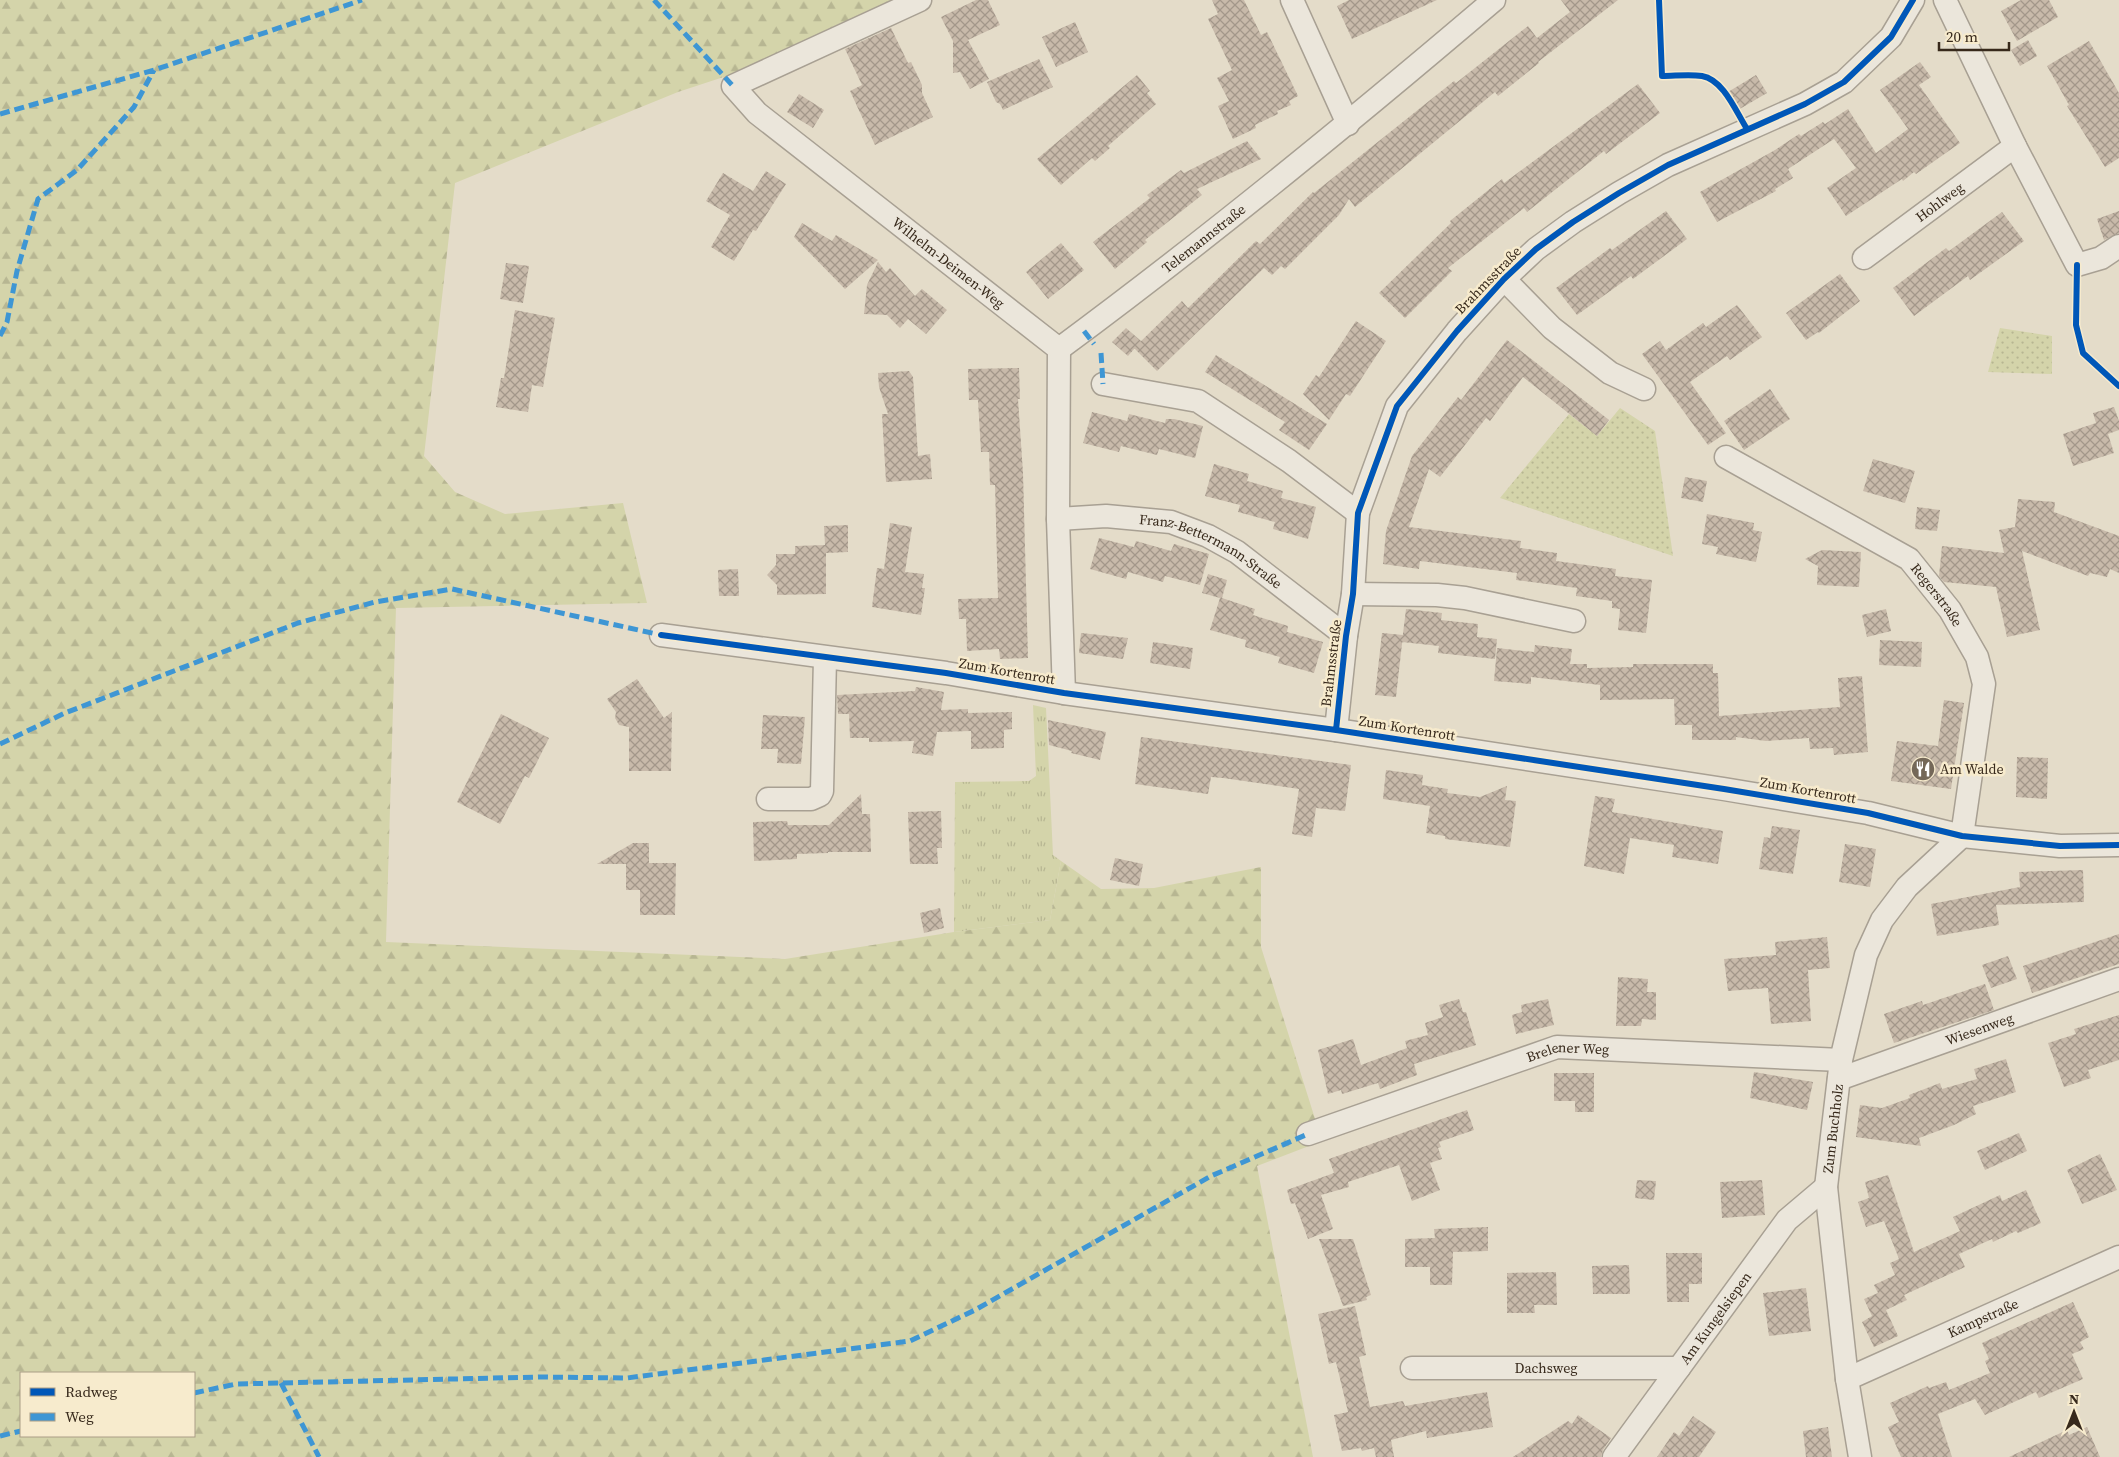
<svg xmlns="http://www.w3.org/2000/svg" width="2119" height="1457" font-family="'Source Serif 4',serif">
	<defs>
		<pattern id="grass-tufts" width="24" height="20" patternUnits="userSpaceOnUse" patternTransform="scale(1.25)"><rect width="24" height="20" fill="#d4d4aa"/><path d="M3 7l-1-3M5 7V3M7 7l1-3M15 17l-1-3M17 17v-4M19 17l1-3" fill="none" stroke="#b7b692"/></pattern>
		<pattern id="forest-firs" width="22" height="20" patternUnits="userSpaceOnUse" patternTransform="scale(1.25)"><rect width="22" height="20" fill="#d4d4aa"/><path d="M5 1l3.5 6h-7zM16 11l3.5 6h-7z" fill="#b7b692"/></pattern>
		<pattern id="park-dots" width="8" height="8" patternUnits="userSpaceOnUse" patternTransform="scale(1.25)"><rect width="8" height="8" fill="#d4d4aa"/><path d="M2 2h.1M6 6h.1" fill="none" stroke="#b7b692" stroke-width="1.8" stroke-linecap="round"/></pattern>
		<pattern id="building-cross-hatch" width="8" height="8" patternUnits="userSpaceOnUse" patternTransform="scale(1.25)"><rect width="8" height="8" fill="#c8baaa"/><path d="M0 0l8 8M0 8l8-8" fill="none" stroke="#a3978a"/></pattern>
	</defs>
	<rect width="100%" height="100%" fill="#e4dcc9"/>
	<path fill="url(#grass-tufts)" d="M1033,705L1046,708L1053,855L1061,861L1050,920L954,932L955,782L1029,781L1036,776Z"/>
	<path fill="url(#forest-firs)" fill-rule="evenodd" d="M0,0H895L757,66L678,92L455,183L424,456L455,492L505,514L623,503L647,603L396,608L386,942L785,959L954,932L1050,920L1061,861L1101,889L1154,888L1261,867V947L1322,1141L1257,1166L1313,1457H0ZM21,1373H194V1436H21Z"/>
	<path fill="url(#park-dots)" d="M2000,328L2052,336V374L1988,372Z
		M1620,408L1655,431L1673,556L1500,498L1569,414L1597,436Z"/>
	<path fill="url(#building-cross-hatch)" d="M976,0H988L1000,25L968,40L989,79L970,89L960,72L953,73V41L941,17Z
		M1212,0H1244L1261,35L1267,32L1298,96L1289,101L1291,105L1277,111L1278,114L1255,125L1256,128L1233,139L1218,106L1229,101L1217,78L1232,70L1208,19L1218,14Z
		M1349,0H1437L1352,39L1337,6Z
		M1561,0H1618L1538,62L1539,63L1498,96L1495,92L1355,207L1349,199L1339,215L1285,269L1281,266L1272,275L1264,268L1157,371L1134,348L1182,301L1188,308L1256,241L1260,244L1313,192L1314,193L1454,81L1456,83L1528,26L1537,38L1570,12Z
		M2021,0H2049L2058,17L2017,41L2001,11Z
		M1075,22L1088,52L1056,67L1042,37Z
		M891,28L908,63L911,62L922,85V93L933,117L875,145L850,91L862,85L845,49Z
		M2028,40L2037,56L2020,66L2011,50Z
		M2089,41L2119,93V158L2105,167L2067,106L2069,105L2047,66Z
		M1039,59L1053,87L1003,110L1000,104L996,102L987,82Z
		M1920,62L1931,77L1919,85L1960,143L1916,174L1914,172L1903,181L1902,179L1846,216L1827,188L1856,168L1834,139L1788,169L1793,178L1775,189L1776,191L1717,222L1700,192L1775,150L1799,134L1801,136L1823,122L1825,124L1848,109L1876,153L1908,129L1880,90Z
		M1137,75L1150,91L1147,93L1156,104L1108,146L1110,148L1095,161L1092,158L1061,185L1037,159Z
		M1756,75L1767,93L1738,110L1728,92Z
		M1638,84L1660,113L1606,154L1604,151L1527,212L1524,208L1448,268L1452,271L1405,318L1379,293L1451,223L1450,221L1502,179L1504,183Z
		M799,94L824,110L813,128L787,112Z
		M1247,141L1261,159L1197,189L1202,195L1145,240L1147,242L1115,269L1093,242L1150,198L1147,195L1181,170L1184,173Z
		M766,171L786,184L756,231L753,230L734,261L711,247L730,215L706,201L723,173L753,191Z
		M1666,211L1687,239L1633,279L1631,276L1577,315L1556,288L1610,248L1612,250Z
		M2119,211V233L2104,240L2097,219Z
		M2002,212L2024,241L1970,280L1968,276L1914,316L1893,288L1946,248L1949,251Z
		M802,223L832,241L836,235L878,260L845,289L794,237Z
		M1061,243L1084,270L1048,299L1026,272Z
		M878,262L886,272L890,268L915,296L922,289L947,310L926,334L908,319L900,328L887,315L864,314L867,285Z
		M506,263L529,266L523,303L500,299Z
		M1840,274L1860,301L1819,333L1818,332L1806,340L1786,313Z
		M1737,305L1762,337L1730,360L1727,356L1690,382L1726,433L1708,445L1642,354L1660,341L1666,350L1703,323L1706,327Z
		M515,310L555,318L543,387L532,385L528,412L496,407L501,378H504Z
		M1356,321L1386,341L1350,396L1346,394L1329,420L1303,394L1316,375L1319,377Z
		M1126,328L1141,341L1128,356L1112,342Z
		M1507,340L1609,420L1597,436L1523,377L1490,421L1486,418L1440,477L1429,469L1409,527L1521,541L1520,548L1557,553L1556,561L1616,569L1615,576L1652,580L1646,633L1618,630L1620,609L1612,608V601L1576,596L1577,588L1516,580L1517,573L1420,561L1419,569L1383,564L1386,531L1412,456L1458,397L1461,400Z
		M1216,355L1327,424L1309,450L1279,430L1285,422L1205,372Z
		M1019,368L1020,399H1018L1023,473L1028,658L1000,659L999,649L967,651L966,619H959L958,599L998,598L995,485H990L989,452H981L978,400H969L968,369Z
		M909,371L913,377L918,456L930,454L932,479L886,482L882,414H888L879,387L878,373Z
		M1770,389L1790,419L1744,450L1724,421Z
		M2114,407L2119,421V430L2108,434L2114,453L2073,466L2063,434L2096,423L2093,413Z
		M1092,412L1127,421L1129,414L1165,423L1166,419H1174L1203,426L1195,458L1159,449L1157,455L1121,446L1119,452L1083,443Z
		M1873,459L1915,471L1905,503L1863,491Z
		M1214,464L1249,474L1247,481L1283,491L1281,498L1316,507L1308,539L1273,529L1275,522L1238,512L1240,505L1205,496Z
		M1685,477L1707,481L1703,502L1681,498Z
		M2018,499L2055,502L2054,512L2119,536V573L2110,569L2107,577L2090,573L2088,576L2022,551L2040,630L2007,637L1996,587L1944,582L1939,576L1942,546L2004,553L1999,530L2015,527Z
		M1917,507L1940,510L1937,531L1915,529Z
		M1707,514L1754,523L1753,530L1762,532L1756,562L1716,554L1718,547L1702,544Z
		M890,523L912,527L905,572L924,574L922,588H925L921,615L872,607L877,568L884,569Z
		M848,525V552L826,553V594L777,595V585L767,575L776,565V554H795V546L825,545L824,526Z
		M1099,538L1134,547L1136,541L1171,551L1174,544L1209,554L1200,585L1165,576L1163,582L1128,572L1126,579L1090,569Z
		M1822,550L1861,552L1859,587L1817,585L1818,566L1805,559Z
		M738,569L739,596H719L718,570Z
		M1208,574L1227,580L1222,598L1255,609L1253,615L1288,626L1287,632L1323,642L1314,673L1278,663L1280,657L1245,647L1246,640L1210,630L1220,598L1202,593Z
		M1406,609L1442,613L1441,620L1478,624L1477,637L1497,639L1495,659L1438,653L1439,646L1402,642Z
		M1886,609L1891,631L1867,637L1862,615Z
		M1081,633L1128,638L1123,659L1079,653Z
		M1382,633L1403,635L1396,697L1375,695Z
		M1880,640L1922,642L1921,667L1879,665Z
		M1153,642L1193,648L1190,669L1150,663Z
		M1535,645L1572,649L1570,664H1587V668L1633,667V664H1713V673H1718L1719,716L1840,707L1838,678L1862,676L1868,752L1834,755L1833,748L1810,749L1809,738L1766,741L1736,737V740H1692V725H1675L1674,699L1600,700V685L1531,677V684L1494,681L1497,648L1534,652Z
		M637,679L664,718L672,712L671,771H629V727L619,725L615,718L616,712L607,699Z
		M916,687L944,692L941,710L968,709V713L1012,712V729L1004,730V748L971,749V731L937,732L933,756L912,753L914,741L869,742V738H850L849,714H838L837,695L915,691Z
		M1944,700L1964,703L1951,789L1891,781L1897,741L1938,746Z
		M501,714L549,738L529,778L525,776L500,824L457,802Z
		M763,715L805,717L801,764L777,763L778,749H761Z
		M1048,720L1106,732L1100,760L1071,753L1072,751L1049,745Z
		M1141,737L1351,765L1345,811L1316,808L1312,837L1292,834L1299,789L1223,778L1211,777L1208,794L1135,784Z
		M2017,757L2048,758L2047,799L2016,797Z
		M1386,770L1423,775L1422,785L1448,789L1447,793L1480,797L1507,786L1505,800L1516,801L1510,847L1445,839V836L1426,833L1430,806L1383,799Z
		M861,794L862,814H870L871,852H828V853L797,854V859L754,861L753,822L787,821L788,825H829Z
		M1595,796L1615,799L1612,812L1723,831L1718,864L1672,857L1674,845L1630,838L1624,874L1584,866Z
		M941,811L942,848H937L938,864H910L908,812Z
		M1772,826L1800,830L1793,874L1759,869L1764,837L1770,838Z
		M633,843H649V863H676L675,915H640V890H626V864H597Z
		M1845,844L1876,849L1870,887L1839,882Z
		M1115,858L1143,864L1139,886L1110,880Z
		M2083,870L2084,902L1996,905L1999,925L1937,936L1931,904L2020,887L2019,872Z
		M940,908L944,928L924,933L920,913Z
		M2119,934V964L2032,993L2023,966Z
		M1827,937L1830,968L1808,970L1811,1021L1771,1024L1768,988L1728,991L1724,959L1776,955L1775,942Z
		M2008,956L2017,979L1991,988L1982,965Z
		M1618,977L1648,979L1647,992H1656V1020L1642,1019L1641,1026H1616Z
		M1985,984L1994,1010L1894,1043L1884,1014L1922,1001L1923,1005Z
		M1459,999L1463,1012H1466L1476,1045L1414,1064L1417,1075L1380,1089L1378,1083L1342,1094L1341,1090L1328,1094L1318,1050L1353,1039L1361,1065L1407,1048L1405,1041L1428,1035L1425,1023L1443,1017L1439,1005Z
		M1548,999L1554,1025L1516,1034L1512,1015L1522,1012L1521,1005Z
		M2119,1015V1060L2088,1070L2091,1078L2064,1087L2048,1043L2076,1034L2074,1029Z
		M2006,1059L2016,1092L1973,1106L1976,1114L1954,1125L1919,1138L1921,1146L1856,1137L1860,1105L1882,1108L1910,1098L1909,1095L1940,1083L1942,1089L1977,1079L1974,1069Z
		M1754,1072L1813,1082L1807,1110L1750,1098Z
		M1554,1073H1594V1112H1575V1101H1554Z
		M1467,1110L1474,1130L1439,1142L1441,1147L1438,1148L1442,1159L1430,1163L1440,1190L1412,1201L1399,1165L1348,1182L1349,1187L1321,1195L1333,1229L1308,1239L1295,1203L1291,1204L1287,1190L1334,1173L1329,1159Z
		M2019,1133L2027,1151L1985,1170L1977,1151Z
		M2100,1154L2117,1190L2082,1204L2067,1170Z
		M1888,1175L1914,1252L1960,1231L1953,1217L2000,1195L2002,1201L2026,1190L2041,1223L2018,1233L2016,1231L1993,1242L1992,1239L1959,1254L1965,1267L1904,1295L1907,1300L1886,1310L1898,1336L1874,1347L1862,1322L1872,1316L1864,1299L1878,1293L1874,1285L1895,1275L1890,1263L1899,1259L1884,1221L1866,1227L1858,1202L1869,1198L1865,1182Z
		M1637,1180L1656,1181L1654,1200L1635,1198Z
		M1762,1180L1765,1215L1722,1218L1720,1182Z
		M1488,1227V1251L1453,1252L1452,1285H1430V1267H1405V1239L1435,1238L1434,1229Z
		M1319,1239H1353L1371,1295L1366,1297L1367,1300L1343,1306Z
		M1666,1253H1702V1284H1689V1302H1667Z
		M1629,1265L1630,1294H1593L1592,1266Z
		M1556,1272L1557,1305H1534L1535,1313H1507V1273Z
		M1806,1288L1811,1331L1769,1336L1763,1293Z
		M2073,1302L2089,1337L2080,1342L2084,1349L2072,1354L2083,1379L2039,1398L2036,1392L1985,1415L1975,1399L1938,1414L1952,1457H1901L1888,1427L1899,1422L1890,1403L1928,1386L1929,1388L1946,1382L1949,1390L1990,1373L1985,1361L1989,1359L1982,1343Z
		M1355,1306L1366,1355L1359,1357L1370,1407L1403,1401L1405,1406L1487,1392L1493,1427L1427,1438L1426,1431L1391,1440L1394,1457H1376L1374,1448L1362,1451L1361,1448L1342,1451L1334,1415L1348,1412L1336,1362L1329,1364L1318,1314Z
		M1578,1415L1611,1438L1603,1450L1601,1457H1513L1568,1421L1572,1424Z
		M1693,1416L1716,1432L1699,1457H1657L1674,1432L1679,1436Z
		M1828,1427L1832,1457H1806L1803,1431Z
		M2087,1427L2100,1457H2009L2067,1430L2069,1435Z"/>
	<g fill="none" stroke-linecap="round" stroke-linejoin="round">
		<g stroke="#a8a093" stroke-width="25">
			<g id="minor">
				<path id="s1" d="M920,0L733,86L757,113L1059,349L1058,519L1064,693"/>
				<path d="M1292,0L1348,124"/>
				<path d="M1945,0L2015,146L2077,265L2101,258L2119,246"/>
				<path id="s2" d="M1864,258L2015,146"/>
				<path d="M1504,279L1552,328L1610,373L1644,389"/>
				<path id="s3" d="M1059,349C1208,239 1352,121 1494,0"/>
				<path d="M1103,384L1198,401L1289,461L1358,513"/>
				<path id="s4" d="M1726,457L1909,559L1950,610L1977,657L1984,684L1962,836"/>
				<path id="s5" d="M1058,519L1106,516L1171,522L1208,536L1237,552L1346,636"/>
				<path d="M1353,594L1437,595L1465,598L1574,621"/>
				<path d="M661,635L946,673L1064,693L1336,730L1724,789L1868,813L1962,836L2060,846L2119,845"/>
				<path d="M1336,730L1346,636L1353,594L1358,513L1397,406L1457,331L1504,279L1536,249L1573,222L1619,193L1668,165L1805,104L1844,82L1891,37L1913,0"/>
				<path d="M768,799H811L820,795L822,791L825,658"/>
				<path id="s6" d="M1839,1079L2119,979"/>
				<path id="s7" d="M1308,1134L1557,1047L1841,1060"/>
				<path id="s8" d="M1412,1368H1679"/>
				<path id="s9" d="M1847,1379L2119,1257"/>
				<path id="s10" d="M1614,1457L1787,1220L1826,1187"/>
				<path id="s11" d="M1860,1457L1847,1379L1826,1187L1841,1060L1866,955L1882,920L1907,887L1962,836"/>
			</g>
		</g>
		<use href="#minor" stroke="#ebe6db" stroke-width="22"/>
		<path stroke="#3e96d4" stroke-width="5" stroke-dasharray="10 5" stroke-linecap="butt" d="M654,0L733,86
			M0,114L154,70L362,0
			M1084,331L1094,344
			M0,336L7,322L17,271L38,199L77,170L134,107L154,70
			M1101,353L1103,384
			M0,744L65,713L298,623L375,602L452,589L661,635
			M281,1383L319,1457
			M194,1393L236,1384L540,1377L627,1378L910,1341L975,1310L1211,1176L1308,1134
			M0,1436L21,1431"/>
		<g stroke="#f7ebcd" stroke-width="9">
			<path id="cycleway" d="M1659,0L1662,76C1675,76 1689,74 1702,76C1724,80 1736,112 1747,129
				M2077,265L2076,325L2083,353L2119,386
				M661,635L946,673L1064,693L1336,730L1724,789L1868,813L1962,836L2060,846L2119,845
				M1336,730L1346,636L1353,594L1358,513L1397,406L1457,331L1504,279L1536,249L1573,222L1619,193L1668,165L1805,104L1844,82L1891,37L1913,0"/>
		</g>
		<use href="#cycleway" stroke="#0057b8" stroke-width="6"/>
	</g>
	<defs>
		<g id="restaurant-disc" transform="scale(1.25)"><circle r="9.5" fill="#746858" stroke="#f7ebcd"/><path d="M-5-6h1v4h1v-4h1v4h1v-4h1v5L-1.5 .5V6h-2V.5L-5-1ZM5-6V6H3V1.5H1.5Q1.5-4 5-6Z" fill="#fff"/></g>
	</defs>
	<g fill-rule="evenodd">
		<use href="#restaurant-disc" x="1923" y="769"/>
	</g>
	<g text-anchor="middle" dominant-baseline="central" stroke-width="5" stroke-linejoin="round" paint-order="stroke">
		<g font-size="14" fill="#37291b" stroke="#f7ebcd">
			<text stroke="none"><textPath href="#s2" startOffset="94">Hohlweg</textPath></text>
			<text stroke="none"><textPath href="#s3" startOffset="182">Telemannstraße</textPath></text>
			<text stroke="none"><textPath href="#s1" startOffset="485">Wilhelm-Deimen-Weg</textPath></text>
			<text transform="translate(1488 280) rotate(-46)">Brahmsstraße</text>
			<text stroke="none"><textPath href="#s5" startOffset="161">Franz-Bettermann-Straße</textPath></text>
			<text stroke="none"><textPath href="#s4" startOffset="255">Regerstraße</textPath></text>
			<text transform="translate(1331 663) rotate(-83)">Brahmsstraße</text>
			<text transform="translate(1007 671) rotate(10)">Zum Kortenrott</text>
			<text transform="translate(1407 728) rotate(9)">Zum Kortenrott</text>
			<text transform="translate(1808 790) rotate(10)">Zum Kortenrott</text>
			<text stroke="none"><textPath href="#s6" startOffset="149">Wiesenweg</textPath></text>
			<text stroke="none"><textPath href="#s7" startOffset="274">Brelener Weg</textPath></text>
			<text stroke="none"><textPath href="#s11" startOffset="331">Zum Buchholz</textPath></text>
			<text stroke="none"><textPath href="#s10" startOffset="172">Am Kungelsiepen</textPath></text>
			<text stroke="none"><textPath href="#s9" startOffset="149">Kampstraße</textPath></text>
			<text stroke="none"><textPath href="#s8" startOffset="134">Dachsweg</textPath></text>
		</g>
		<g font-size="14" fill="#37291b" stroke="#f7ebcd" text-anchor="start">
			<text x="1940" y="769">Am Walde</text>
		</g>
	</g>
	<rect x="20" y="1372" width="175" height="65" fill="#f7ebcd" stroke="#aa9d86"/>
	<rect x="30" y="1388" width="25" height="8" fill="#0057b8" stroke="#aa9d86"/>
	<text x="65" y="1397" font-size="15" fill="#37291b">Radweg</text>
	<rect x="30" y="1413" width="25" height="8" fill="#3e96d4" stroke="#aa9d86"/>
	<text x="65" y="1422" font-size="15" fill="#37291b">Weg</text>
	<g transform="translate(2074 1412)" stroke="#f7ebcd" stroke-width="4" paint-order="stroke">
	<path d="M0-4L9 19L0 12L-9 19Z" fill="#37291b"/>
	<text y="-8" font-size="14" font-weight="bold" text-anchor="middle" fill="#37291b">N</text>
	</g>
	<path d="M1939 42v8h70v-8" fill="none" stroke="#37291b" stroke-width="2.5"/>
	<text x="1946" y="42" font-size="15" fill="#37291b" stroke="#f7ebcd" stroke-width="4" paint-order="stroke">20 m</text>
</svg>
